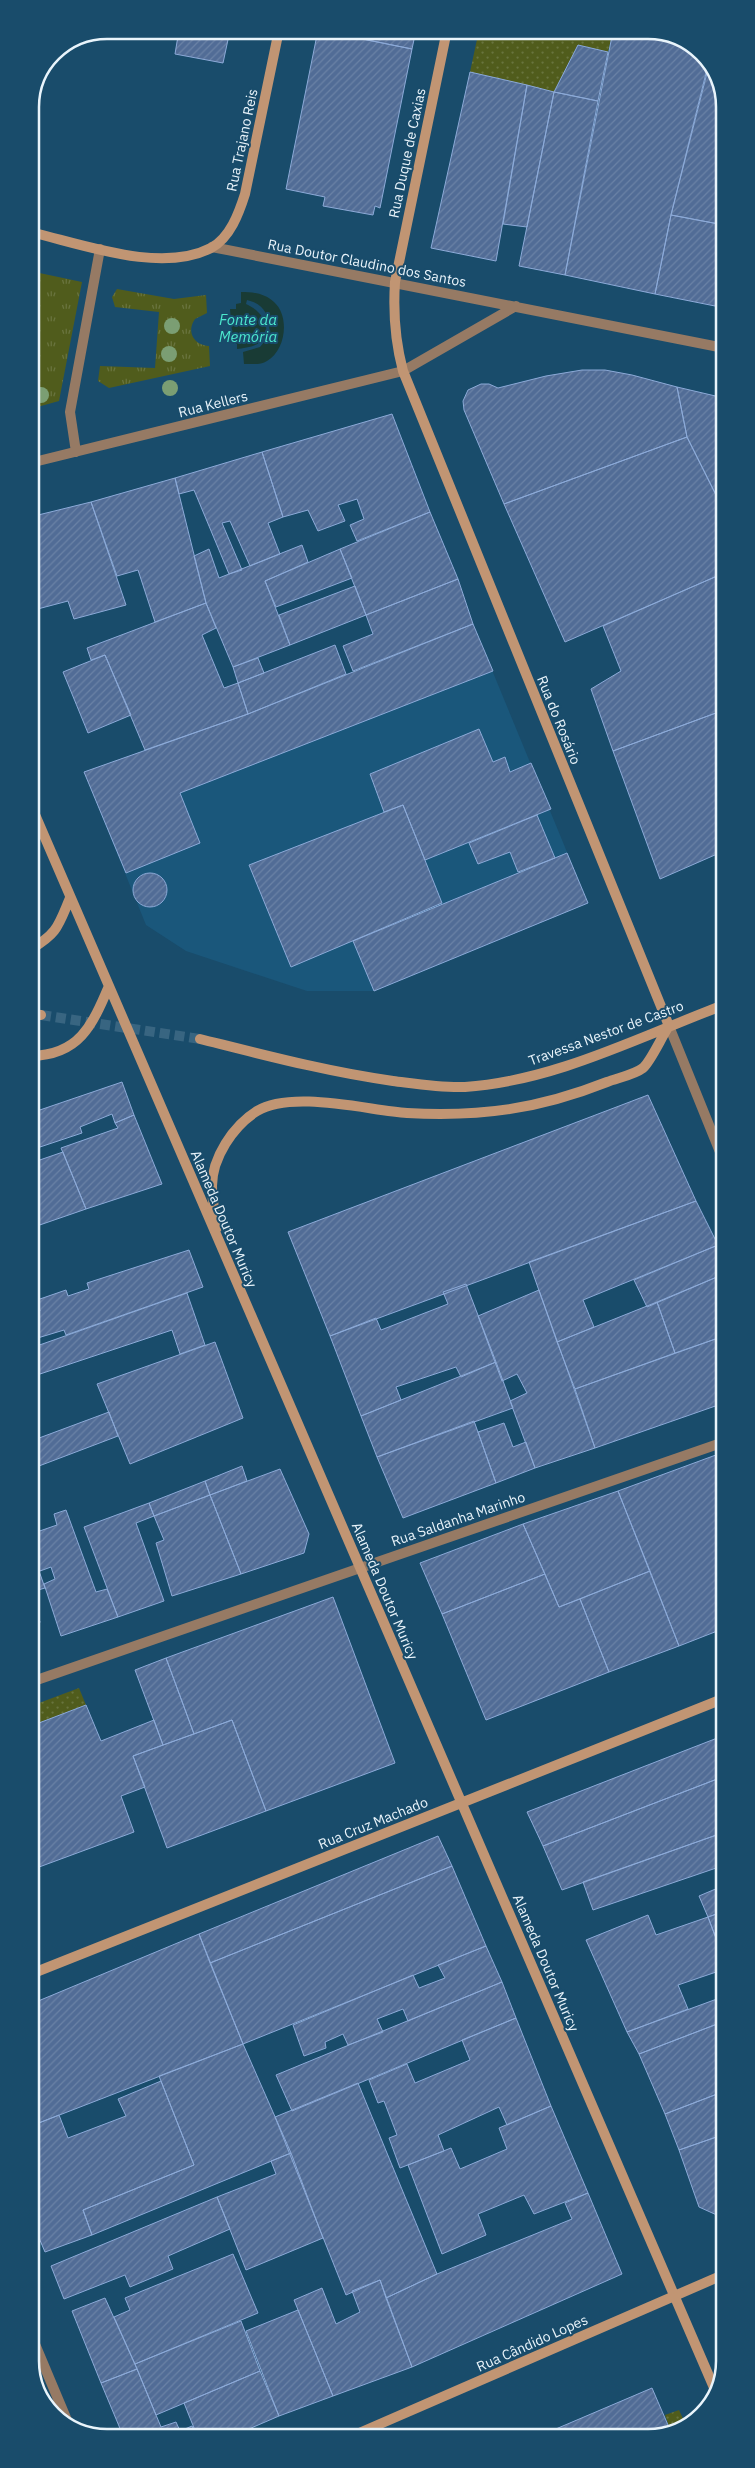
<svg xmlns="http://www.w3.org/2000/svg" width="755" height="2468" font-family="'IBM Plex Sans',sans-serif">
	<defs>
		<pattern id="grass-tufts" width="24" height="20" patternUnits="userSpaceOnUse" patternTransform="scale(1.25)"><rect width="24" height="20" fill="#505c1c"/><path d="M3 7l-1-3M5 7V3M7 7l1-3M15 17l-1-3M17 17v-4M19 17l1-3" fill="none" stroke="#69743e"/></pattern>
		<pattern id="garden-dots" width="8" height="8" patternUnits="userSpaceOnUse" patternTransform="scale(1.25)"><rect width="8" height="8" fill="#505c1c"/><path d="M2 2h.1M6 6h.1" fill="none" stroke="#69743e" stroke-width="1.8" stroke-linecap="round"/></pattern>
		<pattern id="building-hatch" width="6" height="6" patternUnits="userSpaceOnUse" patternTransform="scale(1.25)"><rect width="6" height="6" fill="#516c96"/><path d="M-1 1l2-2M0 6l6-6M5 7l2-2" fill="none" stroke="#6a82a6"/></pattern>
	</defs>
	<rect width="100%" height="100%" fill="#194c6b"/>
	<path fill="#1a577b" d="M473,624L588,903L374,991H307L186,951L146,925L84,772L248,714Z"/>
	<path fill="url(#grass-tufts)" d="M30,271L82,282L59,401L30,409Z
		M117,289L174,299L206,295L207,313L195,319C186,332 194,345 209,346L210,366L109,388L98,381L100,366L155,368L159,312L115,307L112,297Z"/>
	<path fill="url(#garden-dots)" d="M479,30L613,31L608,52L578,45L554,92L470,72Z
		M79,1688L86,1705L31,1726V1706Z
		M679,2410L685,2423L671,2432L665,2415Z"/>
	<path fill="#193b35" d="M241,292C253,292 264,293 274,302C290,316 286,350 267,361C261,365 252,364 244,364L243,352L260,347L269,336C271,318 265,304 247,300L246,304C260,310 275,327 260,342C255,347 244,348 237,349V344H233L230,309H236V304L241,303Z"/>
	<path fill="url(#building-hatch)" stroke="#8caad8" d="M179,30H204L229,35L223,63L175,54Z
		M204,30H230L229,35Z
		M318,30L412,49L380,208L375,206L373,215L323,206L325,197L286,189Z
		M318,30H416L412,49Z
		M613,31H658L699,49L708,65L671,215L655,294L565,275Z
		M578,45L608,52L598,101L554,92Z
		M708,69L711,70L723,91L724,225L671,215Z
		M470,72L527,85L496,261L431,248Z
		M527,85L554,92L527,227L503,224Z
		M554,92L598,101L565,275L519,266Z
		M671,215L724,225V285L720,307L655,294Z
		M582,370H605L632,375L677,387L687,437L504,504L464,410L463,401L468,390L481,384H489L498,388L546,376Z
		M677,387L724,398V511L687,437Z
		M392,414L430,512L357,541L350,525L364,519L357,499L338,505L345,521L318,531L308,510L283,517L262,452Z
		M687,437L724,511V573L565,642L504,504Z
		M262,452L283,517L268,523L280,554L250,566L230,521L222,523L242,570L229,574L194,490L179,494L175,478Z
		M175,478L206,603L155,622L138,570L117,576L91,502Z
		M91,502L126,605L74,619L68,601L30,611V517Z
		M430,512L458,579L366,615L340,549Z
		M302,545L308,562L265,581L290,645L233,667L206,603L194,556L209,549L219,578Z
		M340,549L352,578L276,607L265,581Z
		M724,573V710L613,751L591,689L621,671L603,626Z
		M458,579L473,624L353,671L343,646L373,634L366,615Z
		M355,586L366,615L290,645L279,615Z
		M206,603L216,628L202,635L224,688L238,683L248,714L145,750L105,655L91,660L87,648Z
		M473,624L493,671L180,793L200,843L126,873L84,772L248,714Z
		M335,645L346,674L248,714L238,683Z
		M105,655L131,715L88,733L63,672Z
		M258,658L264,673L238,683L233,667Z
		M724,710V851L660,879L613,751Z
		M479,729L493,762L505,757L510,772L531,763L551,809L425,860L403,805L384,812L370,774Z
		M403,805L442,903L291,967L249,865Z
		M537,815L555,858L518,872L510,852L478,864L469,843Z
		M567,853L588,903L374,991L353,941Z
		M133 890a17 17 0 1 1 34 0a17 17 0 1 1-34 0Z
		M122,1082L134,1115L115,1123L112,1114L80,1127L82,1133L31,1150V1113Z
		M648,1095L696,1201L330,1336L288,1232Z
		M134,1115L162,1184L86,1209L61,1148L118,1128L115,1123Z
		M63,1152L86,1209L31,1228V1163Z
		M696,1201L718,1245L583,1300L594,1327L557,1342L529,1262Z
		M718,1245L724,1259V1274L647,1307L634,1280Z
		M189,1250L203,1287L66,1335L64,1330L31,1340V1314L40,1311L37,1300L66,1290L68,1296L89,1289L87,1283Z
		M724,1274V1336L675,1353L657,1302Z
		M466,1284L496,1362L461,1377L456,1367L396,1387L401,1400L361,1416L330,1336L376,1318L381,1330L448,1304L443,1292Z
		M539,1290L595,1448L535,1468L510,1401L527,1393L517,1374L502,1381L478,1316Z
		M187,1293L205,1345L180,1354L172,1330L31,1377V1348Z
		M657,1302L675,1353L575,1389L557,1342Z
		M724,1336V1403L595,1448L575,1389Z
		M215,1342L243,1418L130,1464L97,1384Z
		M496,1362L513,1408L377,1457L361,1416Z
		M109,1412L118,1436L31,1469V1441Z
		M474,1421L496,1483L403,1518L377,1457Z
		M504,1423L513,1447L526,1442L535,1468L496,1483L478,1432Z
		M724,1452L725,1628L679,1646L618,1491Z
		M242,1466L247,1481L210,1495L205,1481Z
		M280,1469L309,1534L304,1553L241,1574L210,1495Z
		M205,1481L210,1495L154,1516L149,1503Z
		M618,1491L650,1571L559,1607L523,1524Z
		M210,1495L241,1574L172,1596L156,1543L164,1540L154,1516Z
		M149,1503L154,1516L136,1523L164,1601L118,1617L84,1527Z
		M66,1510L96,1592L107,1589L118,1617L61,1636L44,1584L55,1579L51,1567L40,1571L31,1546V1534L57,1525L54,1514Z
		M523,1524L545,1574L442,1614L420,1563Z
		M31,1548L45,1588L31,1592Z
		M650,1571L679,1646L609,1672L580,1599Z
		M545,1574L559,1607L580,1599L609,1672L486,1720L442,1614Z
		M31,1594L40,1622L35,1631L31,1633Z
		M333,1597L395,1763L266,1811L232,1720L194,1734L166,1658Z
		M166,1658L194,1734L163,1745L135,1670Z
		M86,1705L101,1741L154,1720L163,1745L133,1756L145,1787L121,1796L134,1832L31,1870V1801L38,1799L31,1781V1726Z
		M232,1720L266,1811L167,1848L133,1756Z
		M725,1735V1776L543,1846L527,1812Z
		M725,1776V1832L562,1890L543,1846Z
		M31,1781L38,1799L31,1801Z
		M725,1832V1865L593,1910L583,1882Z
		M438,1836L452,1866L210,1963L199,1934Z
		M452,1866L486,1946L243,2044L210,1963Z
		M725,1885V1911L708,1917L699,1896Z
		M725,1911V1962L708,1917Z
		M648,1915L656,1935L708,1917L725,1962V1969L678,1985L688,2009L627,2032L586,1940Z
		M199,1934L243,2044L31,2126V2004Z
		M486,1946L502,1982L408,2021L403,2009L377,2019L383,2032L348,2045L343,2034L325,2042L326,2048L304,2056L293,2025L413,1975L419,1988L445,1978L438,1965Z
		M502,1982L516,2018L292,2111L276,2075Z
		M725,1996V2021L639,2054L627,2032Z
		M516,2018L551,2106L507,2125L499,2107L438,2135L444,2151L400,2168L389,2138L397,2135L384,2101L378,2103L369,2080L407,2064L415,2083L470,2060L462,2040Z
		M725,2021V2091L665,2114L639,2054Z
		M243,2044L291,2153L92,2235L83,2210L194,2165L159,2076Z
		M161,2081L194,2165L83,2210L92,2235L45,2252L31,2219V2126L59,2115L68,2138L126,2116L118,2099Z
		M358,2083L437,2274L386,2298L380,2280L346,2295L275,2117Z
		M725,2091V2134L679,2150L665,2114Z
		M551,2106L588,2193L534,2214L524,2195L478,2214L486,2235L442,2254L408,2165L451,2148L460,2169L507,2149L499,2128Z
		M725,2134V2213L719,2216L699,2207L679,2150Z
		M291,2153L323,2238L246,2270L217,2197L276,2174L271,2161Z
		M588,2193L622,2274L412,2367L386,2298L437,2274L572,2219L565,2203Z
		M217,2197L230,2229L168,2256L173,2269L130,2287L125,2275L64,2299L51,2266Z
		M233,2254L258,2313L135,2364L114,2317L130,2310L125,2298Z
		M380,2280L412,2367L333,2396L294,2300L322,2288L336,2324L360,2312L352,2291Z
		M105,2298L137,2369L101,2383L72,2311Z
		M298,2310L333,2396L279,2416L246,2331Z
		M241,2321L260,2371L156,2415L135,2364Z
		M137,2369L161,2427L176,2422L180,2431L192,2426L198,2438H124L101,2383Z
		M260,2371L279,2416L228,2438H198L184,2403Z
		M652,2388L671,2432L664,2436L537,2437Z"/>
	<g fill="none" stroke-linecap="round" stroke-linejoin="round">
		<path stroke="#386581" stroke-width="10" stroke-dasharray="10 5" stroke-linecap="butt" d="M41,1015L200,1039"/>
		<path stroke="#967a64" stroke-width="10" d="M212,247L724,348
			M76,452L70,412L100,249
			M30,463L403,371L516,306
			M669,1026L724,1162
			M31,1682L724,1442
			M32,2337L69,2425"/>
		<path stroke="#c19573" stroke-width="10" d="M447,30L395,282C393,313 395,341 403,371L669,1026
			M30,232C82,244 161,274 211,248C230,238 239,213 245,194L279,30
			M30,803L715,2390
			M31,949C58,933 58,926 70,898
			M31,1014L41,1015
			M200,1039C264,1055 328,1072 393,1081C417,1084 441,1088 465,1087C555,1081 641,1036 724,1005
			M31,1056C79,1055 92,1026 109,986
			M217,1228C215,1214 212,1200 212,1186C212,1158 233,1126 257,1111C292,1090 367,1110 407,1113C481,1117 539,1109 607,1082C617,1078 634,1075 643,1068C651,1061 662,1036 669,1026
			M31,1974L725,1698
			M350,2437L725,2274"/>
	</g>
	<g fill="#7b9e73">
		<circle cx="172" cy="326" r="8"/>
		<circle cx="169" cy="354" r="8"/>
		<circle cx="170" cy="388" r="8"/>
		<circle cx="41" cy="395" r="8"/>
	</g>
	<g text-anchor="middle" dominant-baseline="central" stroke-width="4" stroke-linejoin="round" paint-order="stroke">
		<g font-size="14" fill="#e9f4fb" stroke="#194c6b">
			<text transform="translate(242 140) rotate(-78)">Rua Trajano Reis</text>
			<text transform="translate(407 153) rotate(-78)">Rua Duque de Caxias</text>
			<text transform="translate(367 263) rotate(11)">Rua Doutor Claudino dos Santos</text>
			<text transform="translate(213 404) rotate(-14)">Rua Kellers</text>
			<text transform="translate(559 720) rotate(68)">Rua do Rosário</text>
			<text transform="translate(606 1033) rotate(-20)">Travessa Nestor de Castro</text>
			<text transform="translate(224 1219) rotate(67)">Alameda Doutor Muricy</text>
			<text transform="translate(458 1519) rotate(-19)">Rua Saldanha Marinho</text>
			<text transform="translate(385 1591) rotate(67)">Alameda Doutor Muricy</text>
			<text transform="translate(373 1823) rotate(-22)">Rua Cruz Machado</text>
			<text transform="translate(546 1963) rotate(67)">Alameda Doutor Muricy</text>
			<text transform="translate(532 2343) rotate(-24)">Rua Cândido Lopes</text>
		</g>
		<g font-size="15" font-style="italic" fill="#4ce7cd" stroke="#194c6b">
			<text x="248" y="319">Fonte da<tspan x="248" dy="17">Memória</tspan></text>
		</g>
	</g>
	<path d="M0 0H755V2468H0ZM107 39H648A68 68 0 0 1 716 107V2361A68 68 0 0 1 648 2429H107A68 68 0 0 1 39 2361V107A68 68 0 0 1 107 39Z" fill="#194c6b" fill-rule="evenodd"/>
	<path fill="none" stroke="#e9f4fb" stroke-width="2.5" d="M107 39H648A68 68 0 0 1 716 107V2361A68 68 0 0 1 648 2429H107A68 68 0 0 1 39 2361V107A68 68 0 0 1 107 39Z"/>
</svg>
